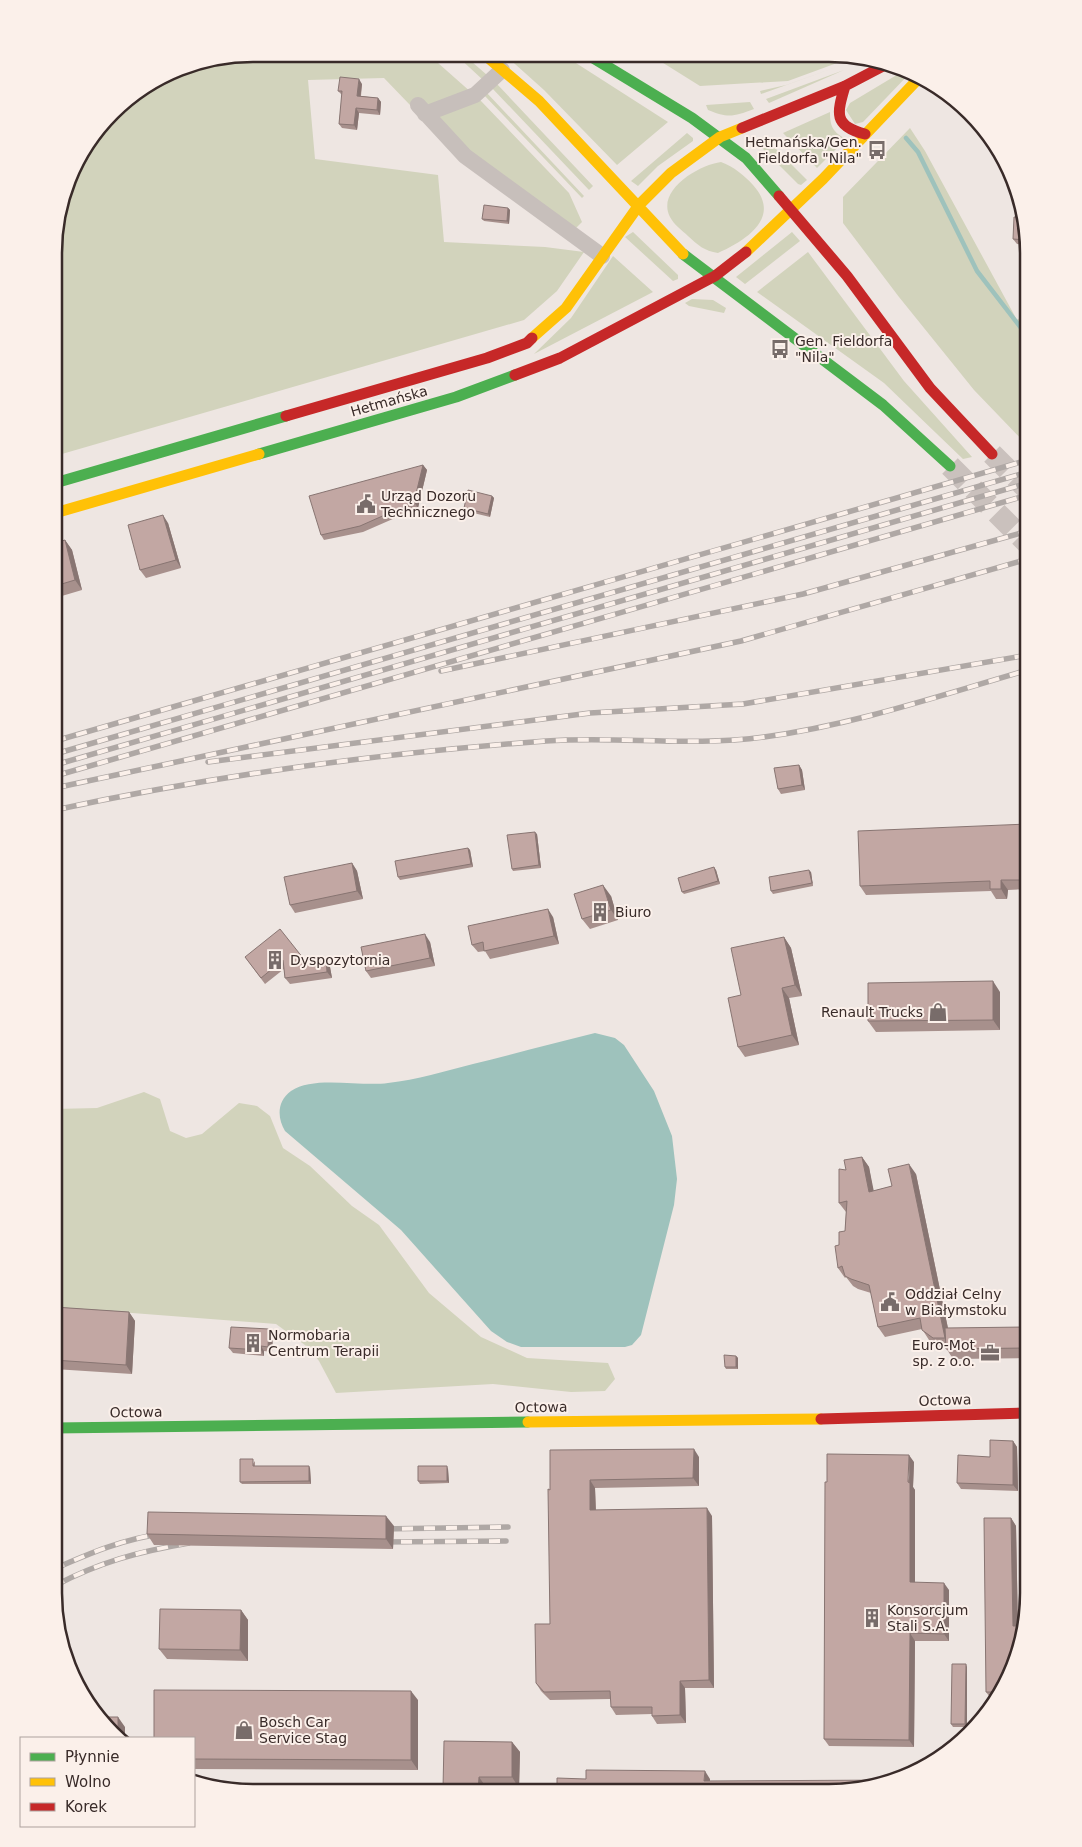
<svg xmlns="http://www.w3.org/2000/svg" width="1082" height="1847" font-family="'DejaVu Sans',sans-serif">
	<rect width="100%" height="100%" fill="#eee6e2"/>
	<path fill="#d2d3bc" d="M254,54L429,55L481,101L569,193L582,222L566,238L463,160L384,78L308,80L315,159L438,175L444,242L545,247L584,252L557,291L524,320L55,456V228L75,165L122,104L178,69Z
		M456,55H464L487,75L483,80Z
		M505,55L565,56L668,122L617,165L544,90Z
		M652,56L844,57L837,63L788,81L700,86Z
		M842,65L761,94L760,91L786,85Z
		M844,70L769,103L766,99Z
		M905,70L911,72L863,122L855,124L846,110L850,103Z
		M497,84L593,186L589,190L491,87Z
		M486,92L584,196L582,198L483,94Z
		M750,102L754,109C733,117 728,118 708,110L706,105Z
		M830,112C830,127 833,132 846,139L817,168L783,133Z
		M910,128L925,151L1017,320L1028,312V443L1026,444L974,390L899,297L843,223V197Z
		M687,133L693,138V141L658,166L638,186L631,181Z
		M764,137L807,180L801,185L798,184L758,144V140Z
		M721,162C734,167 744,175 753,185C782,217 747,240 718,253C704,251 698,245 688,236C682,230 674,225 670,217C656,190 699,165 721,162Z
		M633,232L678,275V279L673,281L625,237Z
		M792,232L800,241L745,284L736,277Z
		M808,252L904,381L972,457L963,459L884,383L757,292Z
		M613,256L653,292L534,354L571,318Z
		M692,299L713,300L726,308L724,313L689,306L685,303Z
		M144,1092L160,1099L170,1131L186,1138L202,1134L239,1103L257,1106L270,1116L283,1148L310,1166L352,1206L379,1225L429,1293L481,1337L527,1358L608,1363L615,1379L605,1391L571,1392L493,1384L336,1393L319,1361L309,1348L276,1324L54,1307V1109L97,1108Z"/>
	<path fill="#9ec2bc" d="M595,1033L615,1038L624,1045L654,1091L672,1136L677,1179L674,1205L641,1335L632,1345L625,1347H521L507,1342L491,1331L401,1230L285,1131C277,1118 277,1101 291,1091C314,1075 360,1087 388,1083C417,1080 445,1071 473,1064C514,1054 554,1043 595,1033Z"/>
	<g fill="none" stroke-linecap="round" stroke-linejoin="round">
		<path stroke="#9ec2bc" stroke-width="4.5" d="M843,57L845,59
			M906,138L918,152L977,271L1028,337"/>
		<path stroke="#cac1bd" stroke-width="22" stroke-dasharray="22 11" stroke-linecap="butt" d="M992,454L1028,490
			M950,466L1028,544"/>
		<path stroke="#c7bfbb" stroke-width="16" d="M418,105L465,156L602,256
			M425,114L475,95L502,70"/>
		<path stroke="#4caf50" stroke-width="11" d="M590,56L692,118L746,158L779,196
			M683,254L883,405L950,466
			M259,454L456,397L515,375
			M55,483L286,416
			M54,1428L528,1422"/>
		<path stroke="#ffc107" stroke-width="11" d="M485,55L539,101L683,254
			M746,252L823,179L920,77
			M532,338L566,308L639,205L671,173L720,137L742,128
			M55,513L259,454
			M528,1422L821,1419"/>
		<path stroke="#c62828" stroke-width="11" d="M845,86C837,113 833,126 865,134
			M742,128L845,86L887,64
			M779,196L847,276L930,388L992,454
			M515,375L560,358L715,276L746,252
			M286,416L487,358L527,343L532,338
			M821,1419L1028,1413"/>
		<g stroke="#afa8a5" stroke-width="5.5">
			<path id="rail" d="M441,671L803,594L1028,531
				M55,741L1028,460
				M55,754L1028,472
				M208,762L590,713L743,704L1028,655
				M55,765L1028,483
				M55,776L1028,495
				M55,788L741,641L1028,559
				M55,810C216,775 381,753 546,741C619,736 691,747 764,737C854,725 941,695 1028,670
				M380,1529L508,1527
				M379,1542L506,1541
				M54,1569C88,1554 125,1538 163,1534
				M54,1586C100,1562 137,1552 189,1543"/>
		</g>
		<use href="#rail" stroke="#fbf0ea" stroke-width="4" stroke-dasharray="11" stroke-linecap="butt"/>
	</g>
	<path fill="#a7908c" d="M362,84L361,96L378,98L381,102L380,115L359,113L357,130L342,128L339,124L342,95L338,91Z
		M508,208L510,210L509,224L484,221L482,219Z
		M1022,217L1027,245L1017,244L1013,239Z
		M423,465L427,470L418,508L363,532L324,540L321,535Z
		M492,496L494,498L490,517L465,511L464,508Z
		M168,523L181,568L146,578L140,570Z
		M65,540L72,550L82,590L55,598V543Z
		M799,765L802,770L805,790L781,794L778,789Z
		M1028,824V889L1008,890L1007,899H996L991,891L866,895L860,886Z
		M537,834L541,868L513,871L512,869Z
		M468,848L470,850L473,867L400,880L398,877Z
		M352,863L357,871L363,899L295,913L290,905Z
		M716,870L720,884L684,894L682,892Z
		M811,872L813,886L773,894L771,891Z
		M611,896L618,920L590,929L582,919Z
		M553,917L559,944L490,959L485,951L478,952L472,945Z
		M784,937L791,948L802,996L789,998L799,1045L745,1057L738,1047L741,995Z
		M430,942L435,966L371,978L366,971Z
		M245,957L307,963L330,967L332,978L290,984L285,978L284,969L265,984Z
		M1000,992V1030L876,1032L868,1021Z
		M862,1157L869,1167L873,1191L892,1186L916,1174L948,1328L1028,1330V1358L953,1359L946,1348H940L929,1340L922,1329L885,1337L878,1327L871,1293L858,1289L853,1286L846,1277L845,1278L838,1268L839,1245L845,1231L846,1212L839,1203L846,1170Z
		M54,1307L129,1312L135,1321L132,1374L54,1369Z
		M269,1329L273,1334L272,1352L264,1351V1356L233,1353L229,1348Z
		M736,1356L738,1358V1369H726L725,1367Z
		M1013,1441L1017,1447L1018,1491L961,1489L957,1483L990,1457Z
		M550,1450L699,1457V1486L595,1488L596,1510L712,1516L714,1688H685L686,1723L657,1724L652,1716V1714L616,1715L611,1707V1699L550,1700L541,1691L536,1683L550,1624Z
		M255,1461V1466L310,1468L311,1484H242L240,1482Z
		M914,1462L913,1487L915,1490V1583L949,1590V1641H915L914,1747L829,1746L824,1739Z
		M448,1469L449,1483L420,1484L418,1481Z
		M1011,1518L1016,1526L1018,1626H1023L1013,1669L995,1700H992L986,1692Z
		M394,1526L393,1549L154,1545L147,1534Z
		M241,1610L248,1620V1661L167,1659L159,1649Z
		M967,1667V1727H953L951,1724Z
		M418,1700V1770L194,1769V1738Z
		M512,1742L520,1752L519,1788L486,1787V1792H445L443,1789Z"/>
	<path fill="#887572" d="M359,79L362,84L360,100L357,96Z
		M378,98L381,102L380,115L377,110Z
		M356,108L359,113L357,130L354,125Z
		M508,208L510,210L509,224L507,221Z
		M423,465L427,470L418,508L414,502Z
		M492,496L494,498L490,517L488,514Z
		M163,515L168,523L181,568L176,560Z
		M65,540L72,550L82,590L75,580Z
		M799,765L802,770L805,790L802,785Z
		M535,832L537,834L541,868L539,865Z
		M468,848L470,850L473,867L471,864Z
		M352,863L357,871L363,899L357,891Z
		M714,867L716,870L720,884L718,881Z
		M809,870L811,872L813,886L812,883Z
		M1001,880L1008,890L1007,899L1001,889Z
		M603,885L611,896L618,920L611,910Z
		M548,909L553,917L559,944L554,936Z
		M425,934L430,942L435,966L430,958Z
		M784,937L791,948L802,996L795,985Z
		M326,960L330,967L332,978L327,972Z
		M993,981L1000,992V1030L993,1020Z
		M782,988L789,998L799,1045L792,1035Z
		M862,1157L869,1167L876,1202L869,1192Z
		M909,1164L916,1174L952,1348L945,1338Z
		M129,1312L135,1321L132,1374L126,1365Z
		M1026,1327L1028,1330V1350L1027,1348Z
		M269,1329L273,1334L272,1352L268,1347Z
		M261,1346L264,1351V1356L261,1350Z
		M736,1356L738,1358V1369L736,1367Z
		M1013,1441L1017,1447L1018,1491L1013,1485Z
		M694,1449L699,1457V1486L693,1478Z
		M909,1455L914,1462L913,1487L915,1490V1590L910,1582Z
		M309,1466L310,1468L311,1484L309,1481Z
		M447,1466L448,1469L449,1483L447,1481Z
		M590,1480L595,1488L596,1518L590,1510Z
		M707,1508L712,1516L714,1688L709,1680Z
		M386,1516L394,1526L393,1549L386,1539Z
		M1011,1518L1016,1526L1018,1634L1013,1626Z
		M944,1583L949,1590V1641L944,1634Z
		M241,1610L248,1620V1661L240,1650Z
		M910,1633L915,1641L914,1747L909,1740Z
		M1013,1652L1016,1657L1013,1670Z
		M966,1664L967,1667V1727L965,1724Z
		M680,1681L685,1688L686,1723L680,1715Z
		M411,1691L418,1700V1770L411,1760Z
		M118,1717L125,1727V1738H118Z
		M512,1742L520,1752L519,1788L512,1777Z
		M705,1771L710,1779V1789L704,1781Z
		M479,1777L486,1787V1792H478Z"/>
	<path fill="#c2a7a3" stroke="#887572" d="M340,77L359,79L357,96L378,98L377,110L356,108L354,125L339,124L342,91H338Z
		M484,205L508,208L507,221L482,219Z
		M1014,217H1022L1026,240L1013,239Z
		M423,465L414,502L360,526L321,535L309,496Z
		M468,490L492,496L488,514L464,508Z
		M163,515L176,560L140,570L128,525Z
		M65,540L75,580L55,586V543Z
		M799,765L802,785L778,789L774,768Z
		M1028,824V880H1001V889H990V881L860,886L858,831Z
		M535,832L539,865L512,869L507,835Z
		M468,848L471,864L398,877L395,861Z
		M352,863L357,891L290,905L284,877Z
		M714,867L718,881L682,892L678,878Z
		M809,870L812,883L771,891L769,877Z
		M603,885L611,910L582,919L574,894Z
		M548,909L554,936L484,951L483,942L472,945L468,926Z
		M280,929L307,963L326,960L327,972L285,978L283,960L261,978L245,957Z
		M425,934L430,958L366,971L361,947Z
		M784,937L795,985L782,988L792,1035L738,1047L728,998L741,995L731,948Z
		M993,981V1020L868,1021V983Z
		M862,1157L869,1192L892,1186L888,1169L909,1164L945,1338H933L922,1330L920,1318L878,1327L869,1285L851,1279L845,1276L842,1266L838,1268L835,1246L839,1245V1232L845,1231L847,1201L839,1203V1169L846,1170L844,1160Z
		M54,1307L129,1312L126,1365L54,1360Z
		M231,1327L269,1329L268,1347L261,1346V1350L229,1348Z
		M1026,1327L1027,1348L946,1349L945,1328Z
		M724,1355L736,1356V1367H725Z
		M990,1440L1013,1441V1485L957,1483L958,1455L990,1457Z
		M694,1449L693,1478L590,1480V1510L707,1508L709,1680L680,1681V1715L652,1716V1707H611L610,1691L544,1692L536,1683L535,1624H550L548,1489L550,1490V1450Z
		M827,1454L909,1455L908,1482L910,1483V1582L944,1583V1634L910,1633L909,1740L824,1739L825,1482H827Z
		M240,1459H253V1466H309V1481L240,1482Z
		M418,1466H447V1481H418Z
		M148,1512L386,1516V1539L147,1534Z
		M984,1518H1011L1013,1626H1023L1017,1652H1013V1670L1000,1692H986Z
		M160,1609L241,1610L240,1650L159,1649Z
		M952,1664H966L965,1724H951Z
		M154,1690L411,1691V1760L194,1759V1738H154Z
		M98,1717H118V1738H117Z
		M444,1741L512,1742V1777H479L478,1792H450V1790L443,1789Z
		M586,1770L705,1771L704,1781L897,1780L893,1783L828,1793L557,1792V1778L586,1779Z"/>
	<defs>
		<g id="bus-bare" transform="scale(1.5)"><path d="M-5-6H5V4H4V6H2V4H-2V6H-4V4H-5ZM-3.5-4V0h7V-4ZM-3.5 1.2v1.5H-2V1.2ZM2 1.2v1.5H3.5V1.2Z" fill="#786c6a" stroke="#fbf0ea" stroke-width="2.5" paint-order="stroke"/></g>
		<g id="civic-bare" transform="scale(1.5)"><path d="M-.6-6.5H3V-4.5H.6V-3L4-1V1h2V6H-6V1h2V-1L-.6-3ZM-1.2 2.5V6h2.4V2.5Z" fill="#786c6a" stroke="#fbf0ea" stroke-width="2.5" paint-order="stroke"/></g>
		<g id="building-bare" transform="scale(1.5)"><path d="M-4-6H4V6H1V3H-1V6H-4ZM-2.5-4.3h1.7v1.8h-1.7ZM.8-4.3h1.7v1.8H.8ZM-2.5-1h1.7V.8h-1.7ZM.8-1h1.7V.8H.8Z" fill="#786c6a" stroke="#fbf0ea" stroke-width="2.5" paint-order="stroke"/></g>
		<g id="shop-bare" transform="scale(1.5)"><path d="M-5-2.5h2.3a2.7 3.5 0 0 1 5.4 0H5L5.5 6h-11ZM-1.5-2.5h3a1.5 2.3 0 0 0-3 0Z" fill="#786c6a" stroke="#fbf0ea" stroke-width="2.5" paint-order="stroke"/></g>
		<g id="office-bare" transform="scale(1.5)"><path d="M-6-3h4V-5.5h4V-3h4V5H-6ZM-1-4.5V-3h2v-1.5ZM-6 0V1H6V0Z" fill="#786c6a" stroke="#fbf0ea" stroke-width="2.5" paint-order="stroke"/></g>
	</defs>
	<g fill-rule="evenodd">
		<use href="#bus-bare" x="877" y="150"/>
		<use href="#bus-bare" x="780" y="349"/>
		<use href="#civic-bare" x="366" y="504"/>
		<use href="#building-bare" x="600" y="912"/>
		<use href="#building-bare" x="275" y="960"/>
		<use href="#shop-bare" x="938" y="1012"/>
		<use href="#civic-bare" x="890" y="1302"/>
		<use href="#building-bare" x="253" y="1343"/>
		<use href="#office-bare" x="990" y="1353"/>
		<use href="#building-bare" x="872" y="1618"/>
		<use href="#shop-bare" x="244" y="1730"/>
	</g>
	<g text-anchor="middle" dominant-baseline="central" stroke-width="4" stroke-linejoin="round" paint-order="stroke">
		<g font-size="14" fill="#392b29" stroke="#fbf0ea" text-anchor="start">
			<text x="862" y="142" text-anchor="end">Hetmańska/Gen.<tspan x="862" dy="16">Fieldorfa "Nila"</tspan></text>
			<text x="795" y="341">Gen. Fieldorfa<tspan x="795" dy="16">"Nila"</tspan></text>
			<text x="381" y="496">Urząd Dozoru<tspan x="381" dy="16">Technicznego</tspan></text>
			<text x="615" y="912">Biuro</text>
			<text x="290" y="960">Dyspozytornia</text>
			<text x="923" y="1012" text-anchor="end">Renault Trucks</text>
			<text x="905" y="1294">Oddział Celny<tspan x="905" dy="16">w Białymstoku</tspan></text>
			<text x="268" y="1335">Normobaria<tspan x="268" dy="16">Centrum Terapii</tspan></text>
			<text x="975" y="1345" text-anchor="end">Euro-Mot<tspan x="975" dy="16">sp. z o.o.</tspan></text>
			<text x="887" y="1610">Konsorcjum<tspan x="887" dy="16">Stali S.A.</tspan></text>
			<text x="259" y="1722">Bosch Car<tspan x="259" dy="16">Service Stag</tspan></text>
		</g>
		<g font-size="14" fill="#392b29" stroke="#fbf0ea">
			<text transform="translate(389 401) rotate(-16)">Hetmańska</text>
			<text transform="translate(945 1400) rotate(-2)">Octowa</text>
			<text transform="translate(541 1407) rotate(-1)">Octowa</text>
			<text transform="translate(136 1412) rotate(-1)">Octowa</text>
		</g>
	</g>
	<path d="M0 0H1082V1847H0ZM253 62H829A191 191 0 0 1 1020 253V1593A191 191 0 0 1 829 1784H253A191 191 0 0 1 62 1593V253A191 191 0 0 1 253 62Z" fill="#fbf0ea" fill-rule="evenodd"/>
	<path fill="none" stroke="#392b29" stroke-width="2.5" d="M253 62H829A191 191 0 0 1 1020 253V1593A191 191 0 0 1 829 1784H253A191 191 0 0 1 62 1593V253A191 191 0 0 1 253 62Z"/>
	<rect x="20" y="1737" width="175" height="90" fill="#fbf0ea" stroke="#ada19d"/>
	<rect x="30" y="1753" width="25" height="8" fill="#4caf50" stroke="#ada19d"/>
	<text x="65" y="1762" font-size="15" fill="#392b29">Płynnie</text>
	<rect x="30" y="1778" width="25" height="8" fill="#ffc107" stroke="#ada19d"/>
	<text x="65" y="1787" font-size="15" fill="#392b29">Wolno</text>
	<rect x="30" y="1803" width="25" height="8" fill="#c62828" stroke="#ada19d"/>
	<text x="65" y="1812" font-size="15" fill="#392b29">Korek</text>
</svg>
